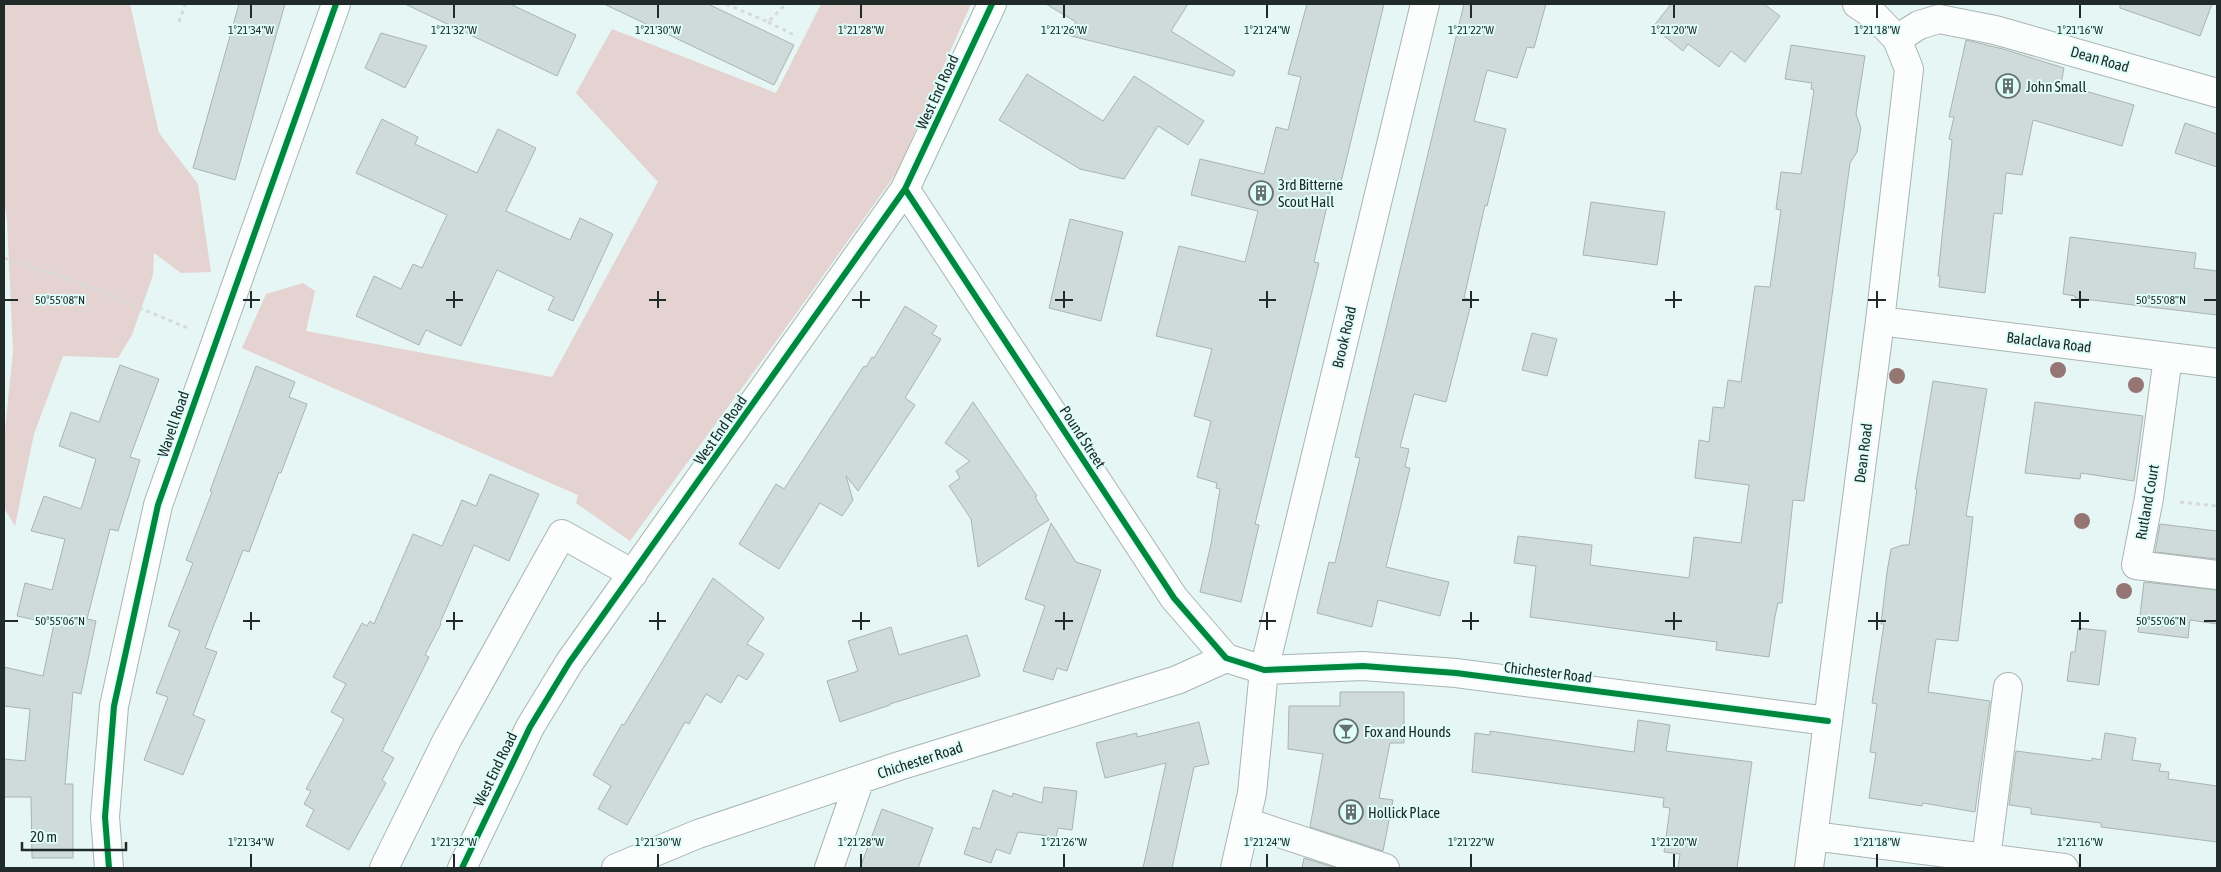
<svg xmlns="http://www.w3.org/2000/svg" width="2221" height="872" font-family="'Asap Condensed',sans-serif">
	<rect width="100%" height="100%" fill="#e6f6f4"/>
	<path fill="#e4d3d0" d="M4,4H130L159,133L198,184L211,272L181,273L154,253L153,275L132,335L118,358L63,356L34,434L15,526L4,508V439L13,351L7,221L4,199Z
		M821,4H971L897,172L780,336L630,541L576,503L578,495L242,348L266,294L303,283L315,291L306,331L552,377L658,182L576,93L612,29L776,93Z"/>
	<path fill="#cedbd9" stroke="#a8b4b3" d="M239,4H285L235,180L193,168Z
		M405,4H510L576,35L557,76Z
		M604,4H708L794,45L774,85Z
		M1046,4H1188L1171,31L1235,71L1233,76L1067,35L1076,22Z
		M1307,4H1384L1341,182L1333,180L1314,262L1319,263L1255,524L1259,525L1241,602L1200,592L1211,544L1220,489L1216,488L1217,483L1197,477L1211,421L1194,416L1212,349L1156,336L1179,246L1245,262L1258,211L1191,195L1200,159L1264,174L1276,127L1288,130L1301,77L1288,74Z
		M1464,4H1546L1534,48L1527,47L1517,78L1487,70L1474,121L1506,129L1487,206L1485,205L1464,298L1472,300L1467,320L1446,402L1414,394L1400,447L1409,449L1405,467L1410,468L1386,567L1449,582L1440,616L1378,600L1372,627L1317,613L1329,562L1335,563L1360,458L1355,457Z
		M1671,4H1764L1780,16L1745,62L1731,51L1719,67L1688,44L1683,51L1653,27Z
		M2120,4H2212L2200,36L2120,8Z
		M381,33L427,46L405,88L365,68Z
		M1966,40L2003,49L2064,68L2061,84L2134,105L2122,146L2033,120L2022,175L2006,173L2002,214L1994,213L1985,293L1939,287L1940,276H1938L1952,140L1949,139L1954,117H1949Z
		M1791,45L1865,56L1856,114L1861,128L1857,152L1850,163L1804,501L1793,500L1782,603H1778L1775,616L1769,657L1716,650L1717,642L1530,617L1536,566L1514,563L1518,536L1592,545L1590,565L1689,578L1694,537L1741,543L1749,485L1695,478L1699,440L1709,442L1713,407L1724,408L1728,380L1741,382L1755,286L1770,287L1781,210L1776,209L1781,172L1801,174L1814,90L1811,89L1812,83L1785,79Z
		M1027,74L1103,121L1134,76L1204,121L1188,145L1158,126L1124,179L1080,169L999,120Z
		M382,119L418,137L415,144L477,173L498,129L536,148L506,211L570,240L580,218L613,234L573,321L548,310L554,297L497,270L461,346L426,330L419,345L356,316L374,276L401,289L413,264L422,268L447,215L356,173Z
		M2185,123L2217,134V167L2175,153Z
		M1591,202L1665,212L1657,265L1583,255Z
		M1070,219L1123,232L1101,321L1049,308Z
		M2070,237L2196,253L2194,268L2217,271V315L2075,298V296L2063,294Z
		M905,306L937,326L932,334L941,339L905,398L915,405L858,491L846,476L853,500L842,516L820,503L779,569L739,544L776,484L784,489L864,366L866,367L872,357L874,358Z
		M1532,333L1557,339L1547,376L1522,370Z
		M120,365L159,379L130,457L140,460L118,531L110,529L87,619L96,621L81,694L73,692L65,784H73V858H32L31,797H4V759L25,761L30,709L4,706V667L43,676L54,624L17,616L25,583L52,590L65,539L31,531L44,496L81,509L96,459L59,446L71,412L99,422Z
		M256,366L295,382L289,397L307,404L281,473L279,472L249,552L243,550L205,648L217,652L193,715L205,720L183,775L144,760L168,697L156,693L180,631L168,626L193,563L186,560L212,492L210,491Z
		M1933,381L1987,389L1966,516L1973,517L1958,641L1936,639L1928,692L1990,701L1975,812L1923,803L1922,806L1869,798L1876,753L1870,752L1877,704L1872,703L1884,624H1881L1887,572L1891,549L1903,545H1909L1917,489H1915Z
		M973,402L1037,496L1035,497L1049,520L978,567L971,519L949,486L960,478L956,471L970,461L945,443Z
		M2035,402L2143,416L2134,481L2081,473L2080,479L2025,473Z
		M490,474L539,494L509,561L474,545L440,623L441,624L425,655L429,657L382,751L394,758L382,780L386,783L349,850L306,826L314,810L304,804L311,791L306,789L344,719L331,712L346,684L333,677L362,623L367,626L370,621L374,624L413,534L442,546L462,500L476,506Z
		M1051,523L1076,562L1101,570L1067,671L1057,668L1053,680L1023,671L1045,606L1025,599Z
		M2160,524L2217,531V559L2155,552Z
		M713,578L764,618L747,644L764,654L747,680L738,675L721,703L706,694L689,724L685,722L627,825L598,809L611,786L593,775L622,724L624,725Z
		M2144,582L2217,590V624L2190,620L2188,638L2138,632Z
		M891,627L899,655L967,635L980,676L890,704V705L840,722L827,681L858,671L848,641Z
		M2078,628L2106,631L2099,685L2067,681L2071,652H2075Z
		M1340,692H1404V743H1390L1379,798L1393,800L1383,851L1310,827L1323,754L1288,749L1289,706H1340Z
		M1638,720L1670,725L1666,751L1752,762L1737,868H1678L1680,854L1664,852L1670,808L1663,807L1664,798L1472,772L1475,733L1490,735V731L1634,752Z
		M1199,722L1209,764L1194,767L1172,868H1143L1166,763L1105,778L1096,743L1137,733V737Z
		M2105,733L2136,738L2132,760L2161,764L2159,771L2169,772L2168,779L2217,786V842L2101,827V823L2031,814V808L2009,805L2016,751L2092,761V758L2101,760Z
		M1044,787L1077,791L1072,830L1058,828L1056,837L1018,832L1010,854L996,849L991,863L964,854L973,827L980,829L993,790L1012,797L1013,793L1042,803Z
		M882,809L933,828L918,868H860Z
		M1304,858L1336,868H1302Z"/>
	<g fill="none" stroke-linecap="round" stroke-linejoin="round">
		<g stroke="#a8b5b3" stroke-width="30">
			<path id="minor" d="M1897,39L1919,25L1939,19L1995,30L2217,93
				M905,189L1174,598L1226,658L1264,670L1363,666L1456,673L1828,721
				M1880,321L2217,363
				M2168,357L2149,498L2136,565L2217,575
				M1246,822L1385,868
				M1813,836L2064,868
				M1986,858L2008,687
				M109,868L105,817L114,706L158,505L336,4
				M384,868L447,740L562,534L633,574
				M462,868L530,727L569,663L905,189L992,4
				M616,868L698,834L899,766L1177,680L1226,658
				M829,868L860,779
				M1235,868L1252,793L1264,670L1425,4
				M1809,868L1880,321L1909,69L1897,39L1875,16L1857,4"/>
		</g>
		<path stroke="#d6dbda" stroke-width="3" stroke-dasharray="4 4" stroke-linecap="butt" d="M726,4L768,22L786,4
			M179,22L185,4
			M768,22L796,36
			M4,258L67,278L188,328
			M2180,502L2217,506"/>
		<use href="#minor" stroke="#fbfefd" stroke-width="28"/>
		<g stroke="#dffdf9" stroke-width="9">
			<path id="cycleway" d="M905,189L1174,598L1226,658L1264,670L1363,666L1456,673L1828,721
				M109,868L105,817L114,706L158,505L336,4
				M462,868L530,727L569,663L905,189L992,4"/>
		</g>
		<use href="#cycleway" stroke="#00873e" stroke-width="6"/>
	</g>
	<g fill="#957674">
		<circle cx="2058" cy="370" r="8"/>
		<circle cx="1897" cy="376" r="8"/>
		<circle cx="2136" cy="385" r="8"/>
		<circle cx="2082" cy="521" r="8"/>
		<circle cx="2124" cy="591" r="8"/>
	</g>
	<path fill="none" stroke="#202b29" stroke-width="2" d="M251,5V18M454,5V18M658,5V18M861,5V18M1064,5V18M1267,5V18M1471,5V18M1674,5V18M1877,5V18M2080,5V18M251,291V308M454,291V308M658,291V308M861,291V308M1064,291V308M1267,291V308M1471,291V308M1674,291V308M1877,291V308M2080,291V308M5,300H18M243,300H260M446,300H463M649,300H666M852,300H870M1055,300H1073M1259,300H1276M1462,300H1479M1665,300H1682M1868,300H1886M2071,300H2089M2204,300H2216M251,612V630M454,612V630M658,612V630M861,612V630M1064,612V630M1267,612V630M1471,612V630M1674,612V630M1877,612V630M2080,612V630M5,621H18M243,621H260M446,621H463M649,621H666M852,621H870M1055,621H1073M1259,621H1276M1462,621H1479M1665,621H1682M1868,621H1886M2071,621H2089M2204,621H2216M251,854V867M454,854V867M658,854V867M861,854V867M1064,854V867M1267,854V867M1471,854V867M1674,854V867M1877,854V867M2080,854V867"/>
	<defs>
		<g id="building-ring" transform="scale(1.25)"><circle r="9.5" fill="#dffdf9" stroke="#657270" stroke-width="1.5"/><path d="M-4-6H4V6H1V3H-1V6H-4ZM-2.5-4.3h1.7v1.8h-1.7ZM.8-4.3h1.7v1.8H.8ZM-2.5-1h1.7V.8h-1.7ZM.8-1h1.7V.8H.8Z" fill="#657270"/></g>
		<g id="bar-ring" transform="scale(1.25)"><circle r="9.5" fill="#dffdf9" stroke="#657270" stroke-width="1.5"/><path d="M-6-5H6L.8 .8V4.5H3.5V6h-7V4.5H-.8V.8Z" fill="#657270"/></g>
	</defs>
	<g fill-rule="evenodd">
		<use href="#building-ring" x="2008" y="86"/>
		<use href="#building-ring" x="1261" y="193"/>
		<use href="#bar-ring" x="1346" y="731"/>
		<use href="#building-ring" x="1351" y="812"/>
	</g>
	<g text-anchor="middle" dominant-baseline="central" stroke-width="4" stroke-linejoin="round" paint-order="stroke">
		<g font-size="15" fill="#202b29" stroke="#dffdf9">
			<text transform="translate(2100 59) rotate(16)">Dean Road</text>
			<text transform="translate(937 92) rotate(-65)">West End Road</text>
			<text transform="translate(1344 337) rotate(-77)">Brook Road</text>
			<text transform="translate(2049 342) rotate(7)">Balaclava Road</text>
			<text transform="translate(173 424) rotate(-71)">Wavell Road</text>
			<text transform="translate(720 430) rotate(-55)">West End Road</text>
			<text transform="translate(1083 437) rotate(57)">Pound Street</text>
			<text transform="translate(1863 453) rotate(-83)">Dean Road</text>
			<text transform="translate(2147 502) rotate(-80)">Rutland Court</text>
			<text transform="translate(1548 672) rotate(7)">Chichester Road</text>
			<text transform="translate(920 760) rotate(-18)">Chichester Road</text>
			<text transform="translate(495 769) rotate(-64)">West End Road</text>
		</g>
		<g font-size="15" fill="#202b29" stroke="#dffdf9" text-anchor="start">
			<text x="2026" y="86">John Small</text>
			<text x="1278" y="184">3rd Bitterne<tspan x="1278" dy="17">Scout Hall</tspan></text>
			<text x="1364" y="731">Fox and Hounds</text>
			<text x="1368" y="812">Hollick Place</text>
		</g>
	</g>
	<g font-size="12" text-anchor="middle" fill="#202b29" stroke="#dffdf9" stroke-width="4" stroke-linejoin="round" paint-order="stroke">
		<text x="251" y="34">1°21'34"W</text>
		<text x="454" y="34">1°21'32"W</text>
		<text x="658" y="34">1°21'30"W</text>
		<text x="861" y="34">1°21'28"W</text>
		<text x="1064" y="34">1°21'26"W</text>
		<text x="1267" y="34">1°21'24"W</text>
		<text x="1471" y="34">1°21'22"W</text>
		<text x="1674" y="34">1°21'20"W</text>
		<text x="1877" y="34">1°21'18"W</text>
		<text x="2080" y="34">1°21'16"W</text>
		<text x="60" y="304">50°55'08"N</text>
		<text x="2161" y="304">50°55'08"N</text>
		<text x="60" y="625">50°55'06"N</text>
		<text x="2161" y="625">50°55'06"N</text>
		<text x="251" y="846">1°21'34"W</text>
		<text x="454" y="846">1°21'32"W</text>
		<text x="658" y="846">1°21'30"W</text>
		<text x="861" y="846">1°21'28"W</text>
		<text x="1064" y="846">1°21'26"W</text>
		<text x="1267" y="846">1°21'24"W</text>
		<text x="1471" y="846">1°21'22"W</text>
		<text x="1674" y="846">1°21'20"W</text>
		<text x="1877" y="846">1°21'18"W</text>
		<text x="2080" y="846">1°21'16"W</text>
	</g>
	<rect width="2221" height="872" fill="none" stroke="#202b29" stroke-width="10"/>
	<path d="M22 842v8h104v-8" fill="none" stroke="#202b29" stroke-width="2.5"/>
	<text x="30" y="842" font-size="15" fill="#202b29" stroke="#dffdf9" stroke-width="4" paint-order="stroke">20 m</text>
</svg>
